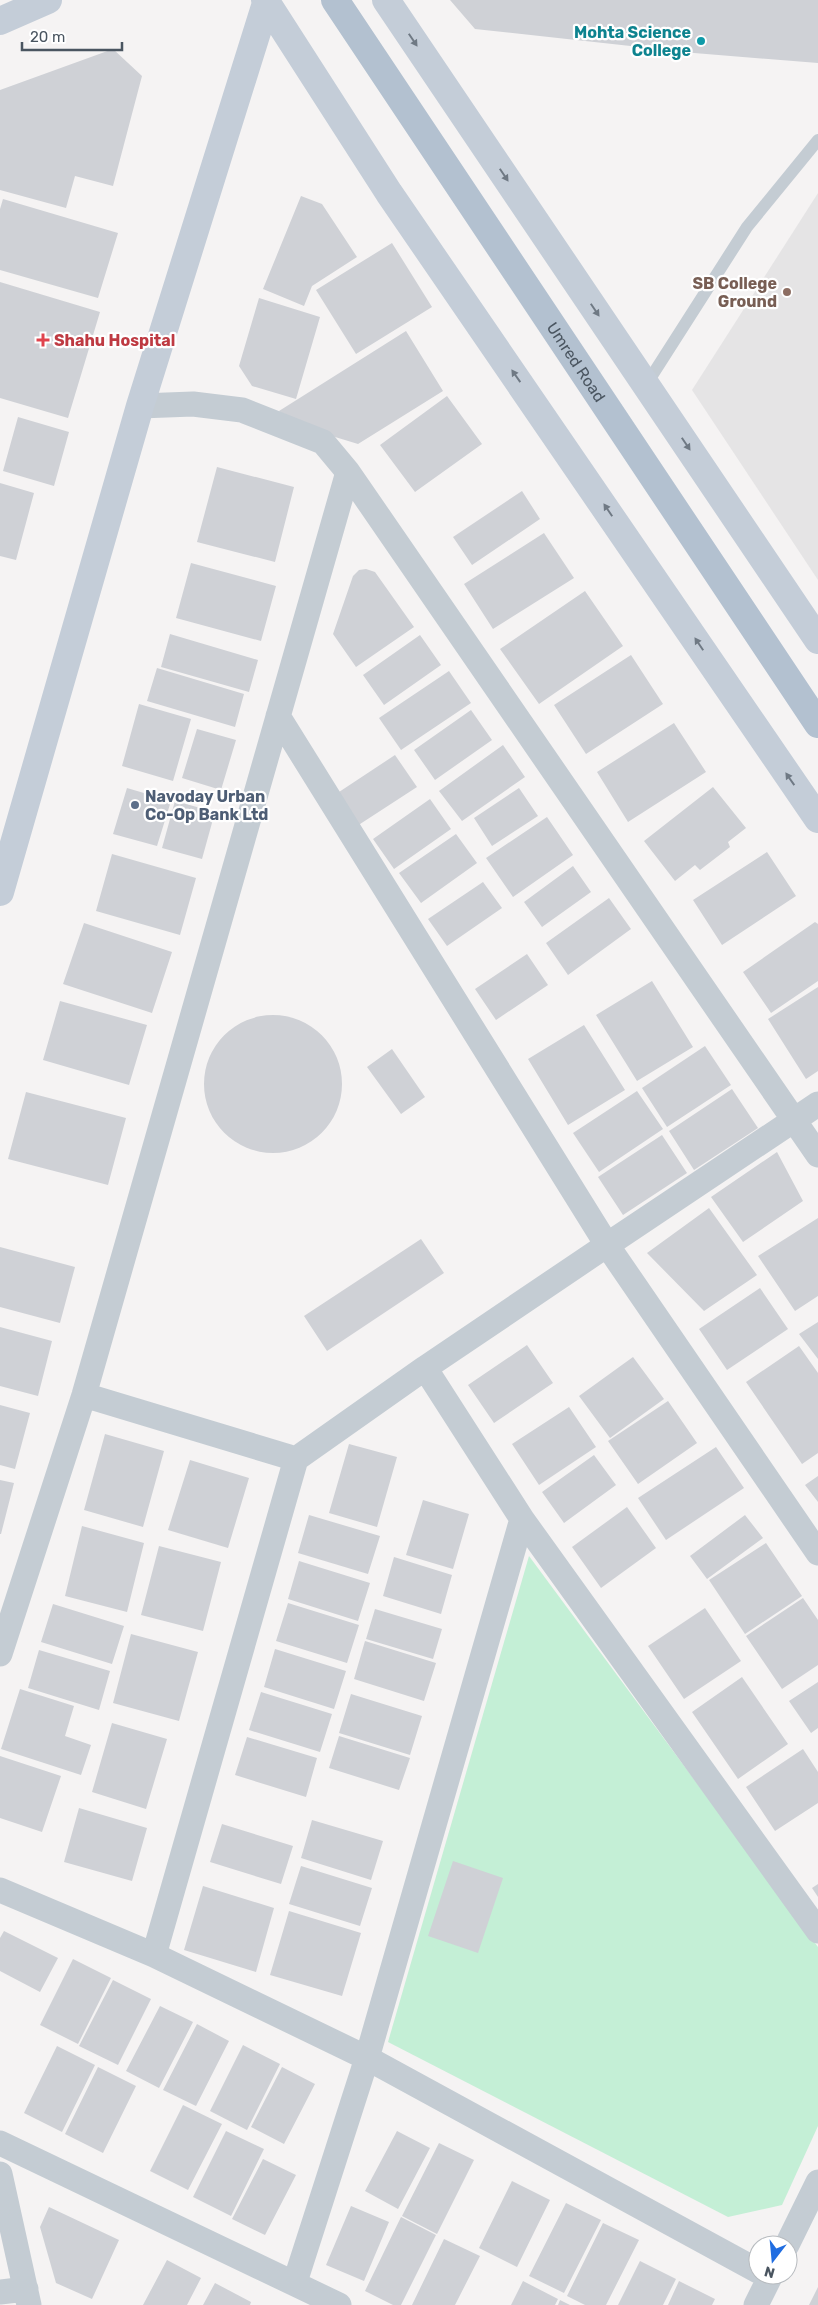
<svg xmlns="http://www.w3.org/2000/svg" width="818" height="2305" font-family="Rubik,sans-serif">
	<rect width="100%" height="100%" fill="#f5f3f3"/>
	<path fill="#e5e4e5" d="M818,193V580L692,390Z"/>
	<path fill="#c4efd6" d="M529,1556L818,1947V2126L782,2205L728,2217L388,2042Z"/>
	<path fill="#cfd1d6" d="M450,0H818V63L694,53L475,29Z
		M113,49L142,76L113,186L75,176L66,208L0,190V90Z
		M301,196L322,204L357,257L312,286L304,306L263,289Z
		M3,199L118,233L98,298L0,270V209Z
		M392,243L432,307L356,354L316,290Z
		M0,282L100,312L68,418L0,398Z
		M259,298L320,317L296,399L252,386L239,366Z
		M406,331L443,391L358,444L286,422L279,411Z
		M447,396L482,444L415,492L380,445Z
		M18,417L69,432L54,486L3,471Z
		M217,467L294,487L275,562L197,542Z
		M0,483L34,493L16,560L0,556Z
		M522,491L540,519L472,565L453,537Z
		M544,533L574,578L493,629L464,584Z
		M191,563L276,586L261,641L176,618Z
		M366,569L375,572L414,627L356,667L333,634L353,576L359,570Z
		M585,591L623,646L539,704L500,649Z
		M170,634L258,660L249,692L161,667Z
		M420,635L441,665L384,705L363,675Z
		M631,655L663,704L586,754L554,705Z
		M157,668L244,694L235,727L147,701Z
		M449,671L471,703L401,750L379,718Z
		M139,704L191,719L173,781L122,766Z
		M471,710L492,740L435,780L414,750Z
		M674,723L706,772L628,822L597,772Z
		M197,729L236,740L221,790L182,778Z
		M503,745L525,777L462,821L439,791Z
		M395,755L417,787L357,826L336,794Z
		M713,787L746,828L728,842L730,847L700,870L695,865L675,881L644,841Z
		M127,788L171,801L157,846L113,834Z
		M519,788L538,816L492,846L474,818Z
		M430,799L451,829L394,869L373,839Z
		M175,801L215,812L202,859L162,848Z
		M547,817L573,855L513,897L486,858Z
		M456,834L477,863L421,903L399,873Z
		M767,852L796,896L722,945L693,900Z
		M112,854L196,878L180,935L96,911Z
		M573,866L591,892L542,927L524,902Z
		M483,882L502,908L447,946L428,919Z
		M609,898L631,929L568,975L546,943Z
		M815,922L818,924V981L771,1013L743,972Z
		M84,923L172,952L152,1013L63,984Z
		M527,954L548,985L496,1020L475,989Z
		M652,981L693,1047L637,1081L596,1015Z
		M818,987V1071L806,1079L768,1019Z
		M60,1001L147,1025L129,1085L43,1060Z
		M204 1084a69 69 0 1 1 138 0a69 69 0 1 1-138 0Z
		M584,1025L625,1090L568,1125L528,1059Z
		M705,1046L731,1085L667,1127L642,1088Z
		M392,1049L425,1097L401,1114L367,1067Z
		M732,1089L758,1128L694,1170L669,1131Z
		M637,1091L663,1129L599,1172L573,1133Z
		M26,1092L126,1118L108,1185L8,1159Z
		M662,1135L687,1173L623,1215L598,1177Z
		M777,1152L803,1201L743,1242L711,1197Z
		M709,1208L757,1275L704,1311L647,1253Z
		M818,1218V1296L795,1311L758,1256Z
		M421,1239L444,1273L327,1351L304,1316Z
		M0,1247L75,1267L60,1323L0,1307Z
		M760,1288L788,1329L727,1370L699,1329Z
		M818,1322V1359L799,1334Z
		M0,1327L52,1341L38,1396L0,1386Z
		M527,1345L553,1383L494,1423L468,1385Z
		M799,1346L818,1373V1453L802,1464L746,1382Z
		M633,1357L664,1399L610,1438L579,1396Z
		M668,1401L697,1443L638,1484L608,1441Z
		M0,1405L30,1413L15,1469L0,1465Z
		M569,1407L596,1447L539,1485L512,1444Z
		M105,1434L164,1451L143,1527L84,1510Z
		M349,1444L397,1457L377,1527L329,1513Z
		M716,1447L744,1488L666,1540L638,1498Z
		M594,1455L616,1485L564,1523L542,1492Z
		M190,1460L249,1478L228,1548L168,1530Z
		M818,1476V1502L805,1485Z
		M0,1480L14,1483L1,1534H0Z
		M423,1500L469,1514L453,1569L406,1555Z
		M627,1507L656,1548L601,1588L572,1547Z
		M309,1515L380,1536L368,1574L298,1553Z
		M745,1515L763,1538L707,1579L690,1556Z
		M82,1526L144,1543L127,1612L65,1596Z
		M766,1543L802,1596L745,1634L709,1580Z
		M159,1546L221,1562L203,1631L141,1615Z
		M394,1557L452,1575L441,1614L383,1596Z
		M299,1561L370,1583L358,1621L288,1599Z
		M803,1598L818,1620V1665L782,1689L746,1636Z
		M288,1603L359,1625L347,1663L276,1641Z
		M53,1604L124,1626L112,1664L41,1642Z
		M705,1608L741,1661L684,1699L648,1646Z
		M375,1609L442,1629L433,1659L366,1639Z
		M131,1634L198,1652L179,1721L113,1703Z
		M365,1641L436,1663L424,1701L354,1679Z
		M275,1649L346,1671L334,1709L264,1687Z
		M39,1650L110,1671L99,1710L28,1688Z
		M742,1677L788,1744L738,1779L692,1712Z
		M818,1682V1728L811,1733L789,1701Z
		M20,1689L74,1706L65,1736L91,1745L81,1775L1,1749Z
		M261,1692L332,1714L320,1752L249,1730Z
		M351,1694L422,1716L410,1755L339,1733Z
		M112,1723L167,1739L146,1809L92,1792Z
		M339,1736L410,1758L399,1790L329,1768Z
		M247,1737L317,1758L306,1797L235,1775Z
		M803,1749L818,1772V1803L775,1831L746,1787Z
		M0,1756L61,1776L42,1832L0,1818Z
		M79,1808L147,1828L132,1881L64,1862Z
		M312,1820L383,1841L371,1880L301,1858Z
		M222,1824L293,1846L281,1884L210,1862Z
		M453,1861L503,1878L478,1953L428,1936Z
		M301,1866L372,1888L360,1926L289,1904Z
		M818,1884V1897L812,1888Z
		M203,1886L274,1908L256,1972L184,1950Z
		M289,1911L361,1933L342,1996L270,1975Z
		M4,1931L58,1958L40,1992L0,1971V1938Z
		M73,1959L111,1978L78,2044L40,2025Z
		M113,1980L151,1999L118,2065L79,2046Z
		M160,2006L193,2022L159,2088L126,2071Z
		M197,2024L229,2041L196,2106L163,2090Z
		M243,2045L280,2064L247,2130L210,2111Z
		M57,2046L95,2065L62,2132L24,2113Z
		M98,2067L136,2086L103,2153L65,2134Z
		M282,2067L315,2084L284,2144L251,2127Z
		M183,2105L222,2124L188,2190L150,2171Z
		M226,2131L264,2149L231,2216L193,2197Z
		M397,2131L430,2148L398,2209L365,2191Z
		M439,2143L474,2160L437,2234L402,2216Z
		M263,2159L296,2175L265,2235L232,2219Z
		M512,2181L550,2200L517,2267L479,2248Z
		M566,2203L601,2220L564,2293L529,2276Z
		M351,2206L389,2222L364,2281L326,2265Z
		M49,2207L119,2240L92,2299L56,2283L40,2227Z
		M401,2217L436,2235L401,2305H393L365,2291Z
		M603,2223L639,2240L606,2305H585L567,2296Z
		M444,2239L480,2256L455,2305H412Z
		M167,2260L201,2278L187,2305H143Z
		M640,2261L676,2279L663,2305H618Z
		M523,2281L558,2299L555,2305H511Z
		M679,2281L715,2299L712,2305H668Z
		M215,2283L251,2302L250,2305H203Z
		M818,2287V2305H809Z
		M560,2300L570,2305H558Z"/>
	<g fill="none" stroke-linecap="round" stroke-linejoin="round">
		<path stroke="#c4ccd3" stroke-width="12" d="M646,385L747,227L818,140"/>
		<path stroke="#c4ccd3" stroke-width="25" d="M348,472L818,1155
			M278,716L607,1245L818,1104
			M425,1368L607,1245L818,1553
			M84,1395L296,1459
			M0,1654L84,1395L348,472L323,442L242,410L193,404L140,406
			M0,1890L154,1955L367,2058L758,2271
			M154,1955L296,1459L425,1368L522,1519
			M0,2143L339,2305
			M0,2174L29,2305
			M787,2245L818,2182
			M295,2282L367,2058L522,1519L818,1931
			M0,2292L26,2289
			M756,2305L770,2277"/>
		<path stroke="#c4cdd8" stroke-width="28" d="M265,0L389,193L818,819
			M386,0L818,640
			M0,21L48,0
			M0,892L140,406L267,0"/>
		<path stroke="#b3c1d0" stroke-width="28" id="s1" d="M335,0L818,724"/>
	</g>
	<defs><path id="oneway-solid" d="M-6-.8H1V-3.2L6.5 0L1 3.2V.8H-6Z" transform="scale(1.25)"/></defs>
	<g fill="#6f7984">
		<use href="#oneway-solid" transform="translate(413 40) rotate(56)"/>
		<use href="#oneway-solid" transform="translate(504 175) rotate(56)"/>
		<use href="#oneway-solid" transform="translate(595 310) rotate(56)"/>
		<use href="#oneway-solid" transform="translate(516 376) rotate(-125)"/>
		<use href="#oneway-solid" transform="translate(686 444) rotate(56)"/>
		<use href="#oneway-solid" transform="translate(608 510) rotate(-124)"/>
		<use href="#oneway-solid" transform="translate(699 644) rotate(-124)"/>
		<use href="#oneway-solid" transform="translate(790 779) rotate(-125)"/>
	</g>
	<circle fill="#0f9aa8" stroke="#fff" stroke-width="2" cx="701" cy="41" r="5"/>
	<circle fill="#8d6e63" stroke="#fff" stroke-width="2" cx="787" cy="292" r="5"/>
	<path fill="#e0444e" stroke="#fff" stroke-width="2" d="M40.5 332.5h5v5h5v5h-5v5h-5v-5h-5v-5h5z"/>
	<circle fill="#5c6f8a" stroke="#fff" stroke-width="2" cx="135" cy="805" r="5"/>
	<g text-anchor="middle" dominant-baseline="central" stroke-width="4.5" stroke-linejoin="round" paint-order="stroke">
		<g font-size="16" font-weight="bold" fill="#0d838f" stroke="#fff" text-anchor="end">
			<text x="691" y="32">Mohta Science<tspan x="691" dy="18">College</tspan></text>
		</g>
		<g font-size="16" font-weight="bold" fill="#785e54" stroke="#fff" text-anchor="end">
			<text x="777" y="283">SB College<tspan x="777" dy="18">Ground</tspan></text>
		</g>
		<g font-size="16" font-weight="bold" fill="#be3a42" stroke="#fff" text-anchor="start">
			<text x="54" y="340">Shahu Hospital</text>
		</g>
		<g font-size="16" fill="#4a5560" stroke="#fff">
			<text stroke="none"><textPath href="#s1" startOffset="435">Umred Road</textPath></text>
		</g>
		<g font-size="16" font-weight="bold" fill="#4e5e75" stroke="#fff" text-anchor="start">
			<text x="145" y="796">Navoday Urban<tspan x="145" dy="18">Co-Op Bank Ltd</tspan></text>
		</g>
	</g>
	<g transform="translate(773 2260) rotate(196)"><circle r="24" fill="#ffffff" stroke="#b7bbbf"/>
	<path d="M0-4L9 19L0 12L-9 19Z" fill="#206de1"/>
	<text y="-8" font-size="14" font-weight="bold" text-anchor="middle" fill="#4a5560">N</text>
	</g>
	<path d="M22 42v8h100v-8" fill="none" stroke="#4a5560" stroke-width="2.5"/>
	<text x="30" y="42" font-size="15" fill="#4a5560" stroke="#ffffff" stroke-width="4" paint-order="stroke">20 m</text>
</svg>
